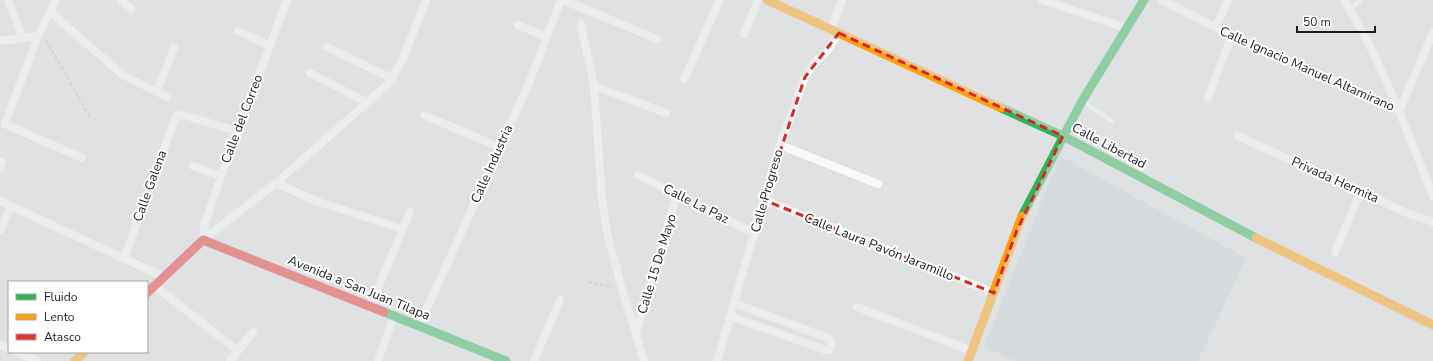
<svg xmlns="http://www.w3.org/2000/svg" width="1433" height="361" font-family="'Nunito Sans',sans-serif">
	<rect width="100%" height="100%" fill="#dfe1e3"/>
	<path fill="#cdd2d8" d="M1060,156L1246,258L1198,361H1016L984,347Z"/>
	<g fill="none" stroke-linecap="round" stroke-linejoin="round">
		<path stroke="#c1c1c2" stroke-width="2" stroke-dasharray="4 2" stroke-linecap="butt" d="M46,40L90,117
			M588,282L613,287"/>
		<path stroke="#fafafb" stroke-width="4" d="M1350,10L1361,0
			M1082,101L1112,121"/>
		<path stroke="#fafafb" stroke-width="8" d="M8,0L23,38
			M121,0L131,9
			M563,0L657,39
			M1042,0L1126,28
			M1161,0L1232,35L1399,111L1433,33
			M1344,0C1381,58 1407,132 1433,196
			M50,12L123,75L167,97
			M581,24L594,86L602,199L607,233L622,289L644,361
			M518,25L547,37
			M1216,27L1228,0
			M831,30L842,0
			M238,31L270,46
			M744,34L758,0
			M38,36L5,124L82,158
			M0,41L38,36L56,0
			M327,47L393,79
			M310,73L368,103
			M684,79L720,0
			M594,86L666,113
			M157,92L174,48
			M1208,97L1232,35
			M424,115L499,147
			M1238,136L1407,213L1433,222
			M780,145L878,184
			M193,166L221,176
			M0,167L2,162
			M638,175L755,234
			M276,183L316,201L402,229
			M764,200L994,293
			M0,201L164,277
			M0,230L11,206
			M203,240L276,183L387,85L402,61L426,0
			M203,240L205,223L221,176L287,0
			M1335,252L1361,191
			M124,259L176,116L183,115L237,131
			M155,286L238,351
			M370,307L410,212
			M857,307L972,351
			M730,316L825,350L830,349L832,342L828,338L734,303
			M419,326L529,83L561,0
			M636,333L677,194
			M0,345L9,349
			M16,352L37,361
			M230,361L253,332
			M378,361L394,316
			M534,361L560,300
			M717,361L780,145L805,77L814,63L827,51L839,33"/>
		<path stroke="#30b455" stroke-width="9" d="M1001,108L1063,136L1256,238
			M1022,216L1082,101L1144,0
			M384,312L506,361"/>
		<path stroke="#ff9f0a" stroke-width="9" d="M767,0L1001,108
			M1256,238L1433,325
			M75,361L84,352
			M968,361L1022,216"/>
		<path stroke="#e5322d" stroke-width="9" d="M147,293L203,240L384,312"/>
	</g>
	<path d="M0 0H1433V361H0ZM839,33L1063,136L1017,230L994,293L764,200L805,77Z" fill="#dfe1e3" fill-opacity=".55" fill-rule="evenodd"/>
	<path fill="none" stroke="#d62828" stroke-width="3" stroke-dasharray="8 5" stroke-linejoin="round" d="M839,33L1063,136L1017,230L994,293L764,200L805,77Z"/>
	<g text-anchor="middle" dominant-baseline="central" stroke-width="4" stroke-linejoin="round" paint-order="stroke">
		<g font-size="13" fill="#1b1c1d" stroke="#fff">
			<text transform="translate(1307 69) rotate(24)">Calle Ignacio Manuel Altamirano</text>
			<text transform="translate(242 119) rotate(-69)">Calle del Correo</text>
			<text transform="translate(1109 146) rotate(28)">Calle Libertad</text>
			<text transform="translate(492 164) rotate(-66)">Calle Industria</text>
			<text transform="translate(1335 180) rotate(24)">Privada Hermita</text>
			<text transform="translate(150 186) rotate(-70)">Calle Galena</text>
			<text transform="translate(767 191) rotate(-74)">Calle Progreso</text>
			<text transform="translate(696 204) rotate(27)">Calle La Paz</text>
			<text transform="translate(879 247) rotate(22)">Calle Laura Pavón Jaramillo</text>
			<text transform="translate(657 264) rotate(-73)">Calle 15 De Mayo</text>
			<text transform="translate(359 288) rotate(22)">Avenida a San Juan Tilapa</text>
		</g>
	</g>
	<rect x="8" y="281" width="140" height="72" fill="#ffffff" stroke="#a4a4a5"/>
	<rect x="16" y="294" width="20" height="6" fill="#30b455" stroke="#a4a4a5"/>
	<text x="44" y="301" font-size="12" fill="#1b1c1d">Fluido</text>
	<rect x="16" y="314" width="20" height="6" fill="#ff9f0a" stroke="#a4a4a5"/>
	<text x="44" y="321" font-size="12" fill="#1b1c1d">Lento</text>
	<rect x="16" y="334" width="20" height="6" fill="#e5322d" stroke="#a4a4a5"/>
	<text x="44" y="341" font-size="12" fill="#1b1c1d">Atasco</text>
	<path d="M1297 26v6h78v-6" fill="none" stroke="#1b1c1d" stroke-width="2"/>
	<text x="1303" y="26" font-size="12" fill="#1b1c1d" stroke="#ffffff" stroke-width="3" paint-order="stroke">50 m</text>
</svg>
